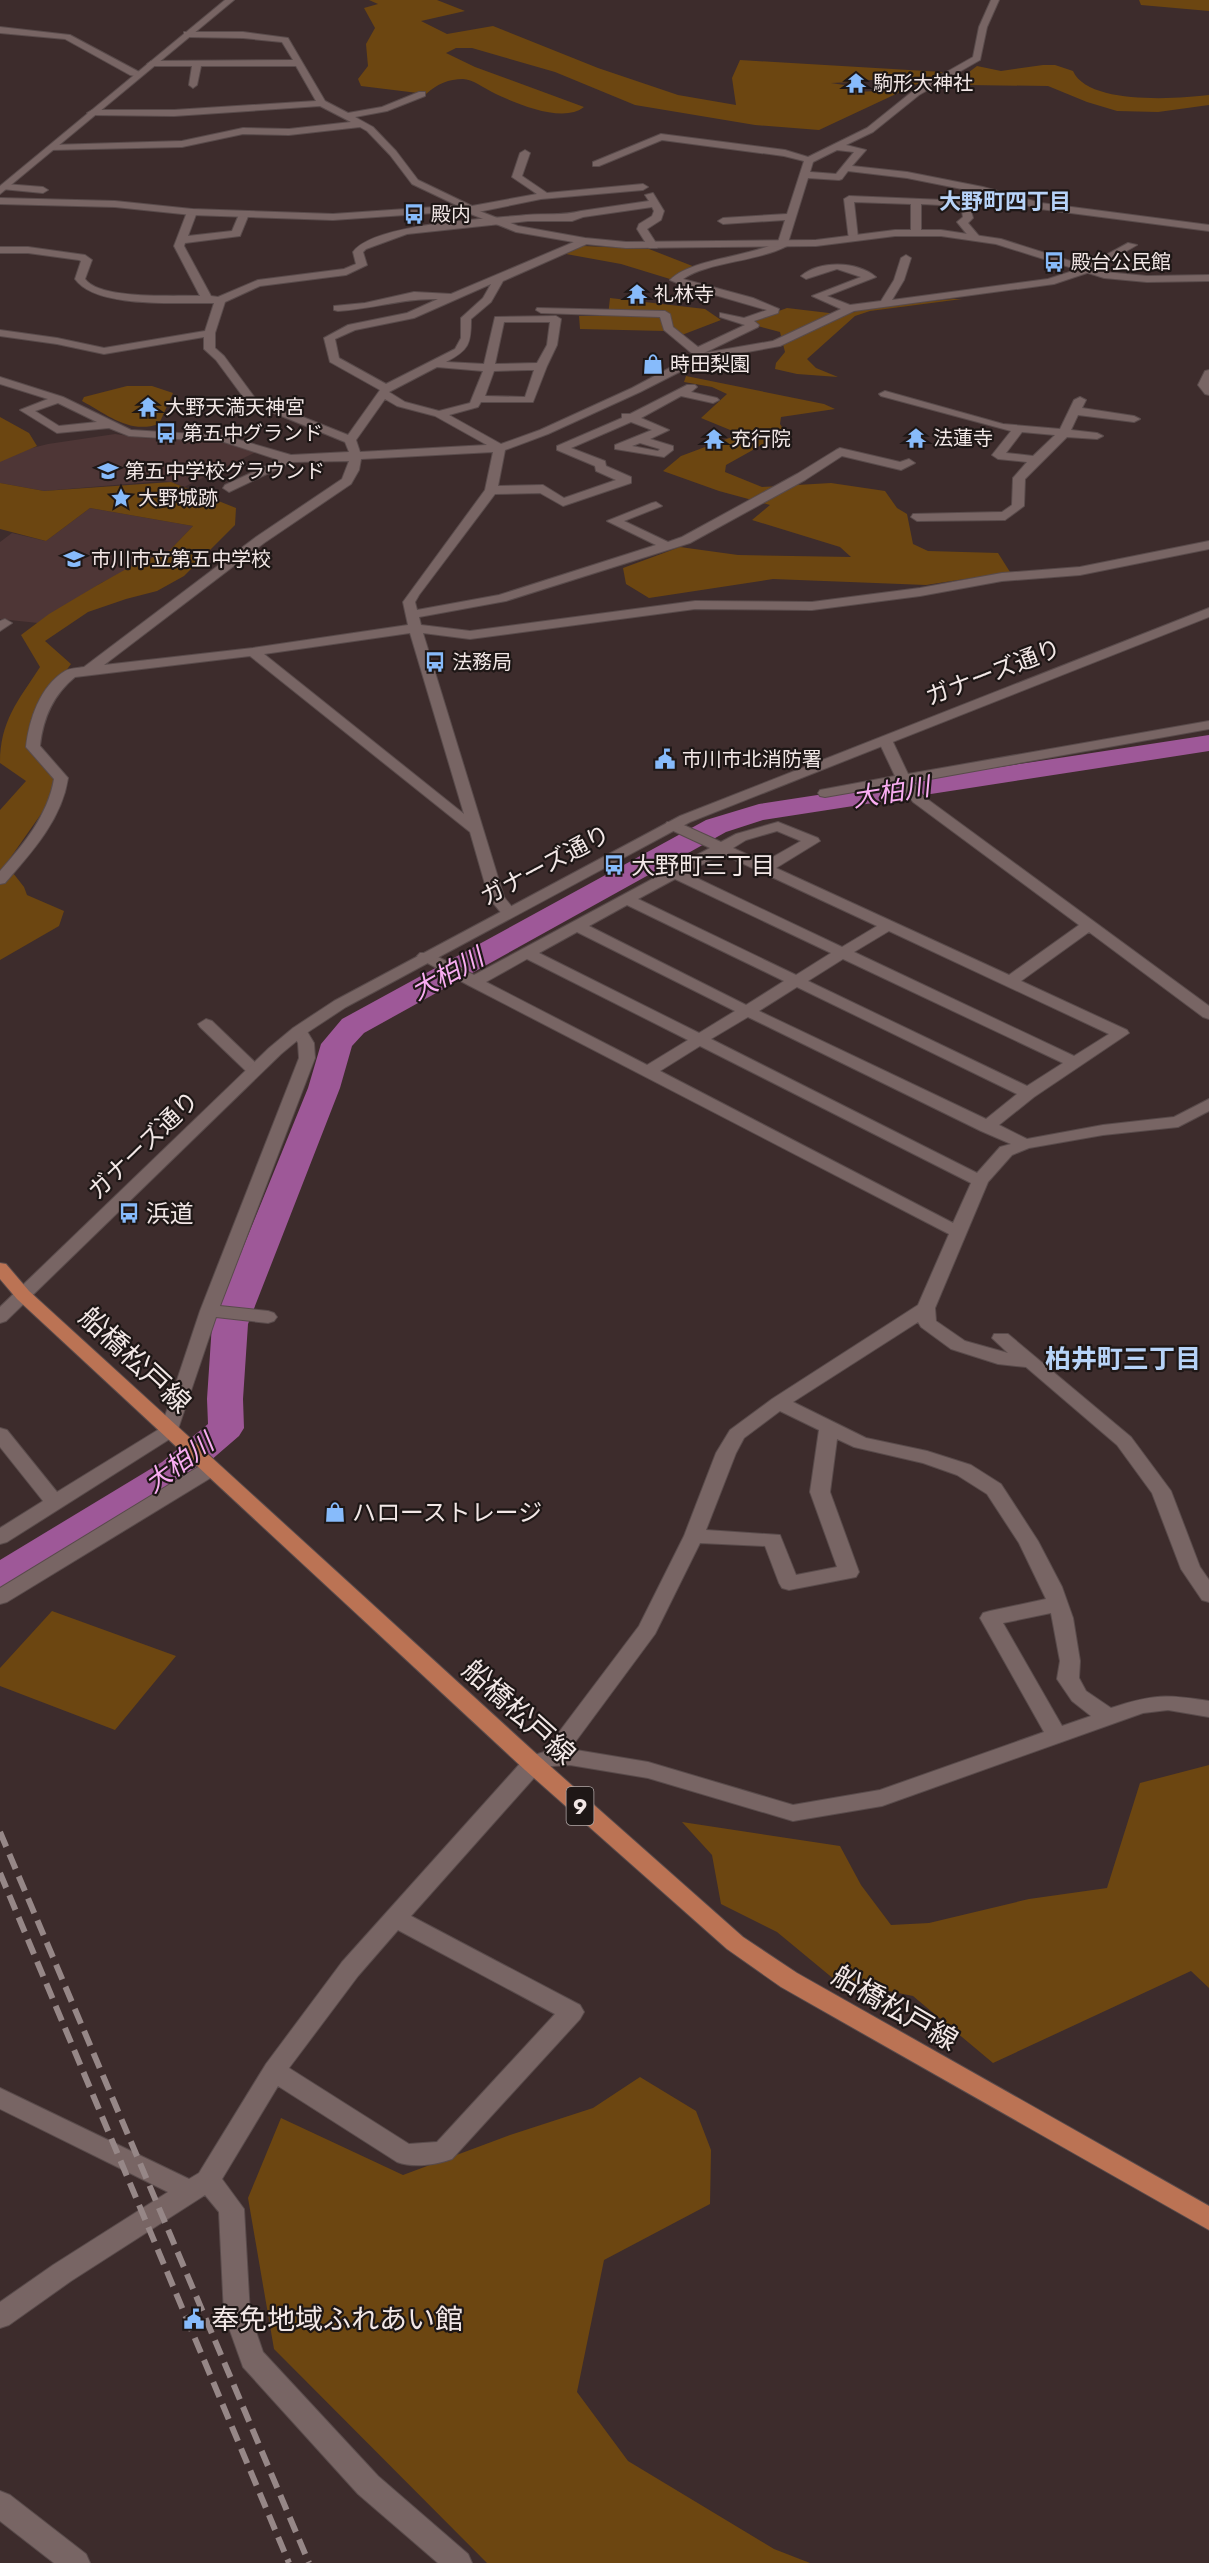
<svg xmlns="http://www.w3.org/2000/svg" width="1209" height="2563" font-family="Jost,'Noto Sans JP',sans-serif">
	<rect width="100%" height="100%" fill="#3d2c2c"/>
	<path fill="#4e3636" d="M115,434L143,438L225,442L256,452L184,487L171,482L163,481L44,491L0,483V461L24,450L48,444Z
		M90,508L193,526L170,550L101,583L38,623L0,619V542L12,533L46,541Z"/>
	<path fill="#6c4611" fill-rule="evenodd" d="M369,0H437L465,11L421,21L447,34L493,26L598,68L678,95L736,105L732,78L740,60L943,72L819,130L755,125L635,105L555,72L472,48H456L446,53L475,67L584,107C563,124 514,103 492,92C484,88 472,79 463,79C449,79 437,84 426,94L361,86L358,79L368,66L366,44L375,28L364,8L378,4ZM853,77L869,80H887L890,85L887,88L893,90L858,92L851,86L831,83L852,82Z
		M1139,0H1209V11L1141,5Z
		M1043,65H1055L1073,71C1088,105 1177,99 1209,95V105L1158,112L1117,111L1087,102L1048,86L968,85L960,79L977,66L1001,71Z
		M583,246L649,249L695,267L670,279L621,264L566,254Z
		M610,298L705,309L721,320L674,338L665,331L580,329L579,316H608Z
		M953,299H962L870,311L855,316L807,359L816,368L838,377L797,374L775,369L776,363L785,352L780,332L754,325V320L787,308L846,315L868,307Z
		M686,376L824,404L835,409L781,417L780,424L785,432L726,465L725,472L762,487L831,483L885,491L897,508L907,514L913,544L928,551L998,553L1010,572L926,585L773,579L649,598L626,584L623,568L680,547L738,555L851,557L840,547L752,520L770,505L719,491L663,471L681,456L740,434L701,418L727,394L712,387L684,382Z
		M127,386H152L173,393L159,424C129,434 108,415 82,401L84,397Z
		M0,417L29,433L37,446L0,462Z
		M171,482L236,508L235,525L184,576L157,591L126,599L88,612L45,641L71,664L36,712L28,740L60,787L6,864L24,887L27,895L64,911L59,926L0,960V810L26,781L0,763C0,721 18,701 40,667L21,635L49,614L96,586L128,568L170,550L193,526L90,508L46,541L0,529V483L44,491Z
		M52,1611L176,1656L115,1730L0,1686V1668Z
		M1209,1765V1988L1191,1971L993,2063L913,1996L835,1980L777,1932L721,1904L712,1855L682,1822L840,1846L861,1885L891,1925L929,1923L1029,1899L1107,1888L1140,1783Z
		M640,2077L696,2111L711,2150L710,2204L604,2260L577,2392L628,2461L774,2549L810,2563H487L274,2349L248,2198L281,2118L403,2175L510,2135L593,2108Z"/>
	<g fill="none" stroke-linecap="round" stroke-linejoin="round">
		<path fill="#9e5898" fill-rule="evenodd" d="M1209,735V751L763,820L726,832L364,1033L352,1046L340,1088L248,1324L243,1399L244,1428L239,1436L188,1480L14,1587L0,1591V1560L162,1462L208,1424L207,1399L212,1324L308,1088L321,1044L342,1019L706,820L759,804Z"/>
		<g stroke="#594b4b" stroke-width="2">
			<path id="street" d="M991,0H999L987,27L980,60L919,95L873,132L846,145L866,150L852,166L907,172L983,187L1041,203L1209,225V231L1040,209L982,193L907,178L848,171L842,179L839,180L808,178L787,246C756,262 707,262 683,279L753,298L779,309L778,313L754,321L759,325L758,327L704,353L773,341L841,309L812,296L861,277L837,269L806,279L801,276C820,260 857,261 876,277L827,296L850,305L881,301L894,280L901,258L906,255L911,258L904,280L892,300L1048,279L1082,268L1128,243L1137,245L1090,272L1054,284L854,311L780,346L703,360L640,392L548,434L505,450L498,486L543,485L564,498L616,480L596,471L595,466L557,450V446L622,418V414H630L687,385H695L697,387L691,392L717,398L719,400L713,403L681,396L641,418L669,430L650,439L673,446V450L664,457L615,449V445L652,430L631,422L571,448L605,461L606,466L631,477V483L563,506L540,493L495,494L419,595L415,602L417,610L499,595L656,545L607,521L652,503L656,502L662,506L624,521L668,542L682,537L797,474L836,450L840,448L900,462L909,459L915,463L901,470L842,456L805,480L690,543L506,601L419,617L421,625L470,631L695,601L812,602L920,588L1002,573L1080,567L1209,541V549L1080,575L1002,581L920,596L812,610L695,609L470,639L423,633L504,897L516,912L508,917L503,915L489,898L470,832L250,656L75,677C53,695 43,718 40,746L68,778C62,819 32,852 5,883L0,884V871C24,844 48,815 54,779L26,747C29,720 40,686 65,671C70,668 78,668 84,667L256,537L342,479L349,461L292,462L229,492L223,488L225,485L279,460L224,442L129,436L109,428L57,433L20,410L48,399L0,384V377L63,397L131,430L226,436L291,455L349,452L345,442L247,402L216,360L204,349V337L104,354L57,344L0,336V330L57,338L104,348L205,331L214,303C179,302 96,309 75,279L81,261L79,260L28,253H0V247H28L85,255L92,260L85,279C100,300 175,295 200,296L174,246L187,212L192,209L197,212L188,236L232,231L240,212H248L249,214L240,236L185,243L184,246L211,296L218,297L258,280L344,269L356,264L353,252C374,223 489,219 526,215C545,213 563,216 581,211L649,201L645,195L653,193L664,211L661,220L647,229L658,246L657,248H649L637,229L639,224L652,216L654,211L652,207L583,217L572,221H528L407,234L366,249L363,252L367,265L346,275L260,286L225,302L215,333V348L224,356L255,398L348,435L380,390L330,362L324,338L348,325L407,313L438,299C403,298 373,309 338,311L334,310V306L365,303L414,292L451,294L581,239H589V243L503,281L491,302L471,319C471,344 469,350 446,362L484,364L495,317L556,316L561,319L557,345L547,366L533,402H481L478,407L449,415L501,444L540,430L632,388L694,355L664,330L660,317L541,313L536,310L537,308L665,311L670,314L673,327L698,347L745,325L720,317V313L744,318L767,310L684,286L670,280C690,259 749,257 778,242L785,220L723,224L718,221L723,218L787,214L804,161L784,156L662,140L599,166H593V162L661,134L785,150L808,157L867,128L913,91L973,57L979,27ZM837,150L854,152L836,174L810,172L813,162ZM491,284L483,298L461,318V338L455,349L386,384L339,358L335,339L355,330L414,318ZM504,322H550L547,345L537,363L495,364ZM437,367L483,371L470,403L439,411L405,402L389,392ZM528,370H534L525,397L485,396L494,371ZM385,399L397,406L435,416L487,445L360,452L356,440ZM58,403L97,422L59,426L35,411ZM640,443L660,449L658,451L632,446ZM493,452L485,490L403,602L408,625L253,648L104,665L264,543L351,484L359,470L361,459ZM410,633L464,814L264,654Z
				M0,27L70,35L143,74L139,77L130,75L65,39L0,33Z
				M184,32H243L288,38L325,101L348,113L382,107L419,92H425V96L387,111L355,117L373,127L396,151L418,180L472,206L537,194L512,177L520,153L525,150L530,153L522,176L547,193L643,184L648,187L643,190L541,199L473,213L412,184L390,155L367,131L360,127L289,135L243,134L182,147L49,150V146L52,145L182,141L243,128L289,129L351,122L320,106L174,116L89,115L87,113L92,110H174L316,101L296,66H201L197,85L193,88L189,85L192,66H148L147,64L151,61L293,60L282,42L243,38L187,37L184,36Z
				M5,184L43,187L48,190L43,193L2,189V185Z
				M849,196L968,201L973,218L968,223L979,236L970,238L957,222L963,217L961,206L921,204V232L916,235L911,232V204L854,202L858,238L849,240L844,199Z
				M1209,370V395L1205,394L1198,385L1205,371Z
				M885,391L1003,424L1060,429L1074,400L1080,397L1086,400L1082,408L1134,416L1140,419L1134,422L1078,415L1071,430L1097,433L1103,436L1097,439L1067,437L1025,479L1024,506L1005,520L917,521L911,517L913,514L1002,512L1012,505L1013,478L1027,462L998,459L992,455L1011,431L881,396L879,394ZM1022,432L1055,435L1033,456L1006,453Z
				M5,619L12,623L0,631V621Z
				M1209,721V729L913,782L923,796L1209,1006V1019L1203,1017L1089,932L1021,981L1127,1030L1129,1033L1034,1097L999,1125L1027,1139L1103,1125L1174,1117L1209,1099V1111L1178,1127L1103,1135L1029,1148L1012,1155L988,1182L935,1308L936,1321L965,1341L1008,1353L992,1338L994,1334H1008L1131,1437L1171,1491L1200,1567L1209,1580V1602L1202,1600L1181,1569L1152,1493L1117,1445L1026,1367L998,1364L951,1349L921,1327L918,1322L793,1402L866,1438L927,1451L971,1465L1001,1484L1038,1541L1062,1587L1073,1618L1080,1661L1079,1678L1086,1691L1111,1708C1153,1694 1166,1694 1209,1701V1717L1168,1710L1143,1713L882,1806L793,1821L648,1778L570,1765L552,1766L541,1770L411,1916L580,2005L584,2012L580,2019L452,2159C436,2165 413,2168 397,2162L278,2086L222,2179L244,2209L250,2314L263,2352L378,2476L468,2554L472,2563H438L358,2494L243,2367L224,2314L219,2212L205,2195L71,2281L9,2325L0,2328V2302L53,2265L168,2192L0,2109V2088L189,2179L199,2173L266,2064L342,1962L525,1758L544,1752L639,1626L684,1536L716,1453L730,1430L772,1399L918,1305L949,1234L468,985L420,959L417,956L420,953H430L474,975L710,848L667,828L665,825L667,822H677L721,842L736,834L778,822L818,838L820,841L776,868L1009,975L1079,925L913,802L900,784L825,797L820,796L818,793L820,790L895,776L878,740L885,736L892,740L908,774ZM777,831L801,841L764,862L733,848L746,840ZM722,854L877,926L842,947L686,873ZM675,879L831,953L796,975L638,899ZM627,905L784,981L746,1005L589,926ZM889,931L1109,1034L1074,1056L854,952ZM577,932L735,1011L699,1033L539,953ZM527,959L688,1040L647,1065L486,982ZM843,959L1063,1063L1027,1086L808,981ZM797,987L1017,1094L986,1119L759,1011ZM748,1017L981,1131L1011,1144L1000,1147L977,1173L711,1039ZM700,1046L971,1183L953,1223L660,1071ZM780,1411L819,1430L810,1492L837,1567L796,1575L780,1535L706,1530L736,1453L744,1438ZM837,1439L854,1447L923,1463L957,1475L987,1494L1019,1543L1046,1599L990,1611L983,1613L980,1618L1044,1732L880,1790L793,1805L648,1762L570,1749L655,1634L700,1543L765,1546L779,1583L782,1588L789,1590L856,1577L859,1572L830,1492ZM1051,1613L1060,1661L1057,1679L1072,1701L1091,1716L1062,1726L1003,1623ZM398,1930L555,2014L437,2142L409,2144L289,2068L358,1976Z
				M206,1019L212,1021L260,1067L262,1070L260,1073H248L200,1027L198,1024Z
				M299,1026L305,1028L314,1043L315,1058L220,1306L268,1311L274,1313L277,1317L274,1321L268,1323L216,1317L176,1435L7,1542L0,1544V1528L43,1501L0,1447V1428L7,1430L57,1492L161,1428L200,1311L299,1058L298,1043L291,1031Z
				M210,1463L217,1464L220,1469L217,1474L7,1602L0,1604V1588L203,1464Z
				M0,2491L10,2495L86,2554L90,2563H54L0,2521Z"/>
		</g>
		<g stroke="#594b4b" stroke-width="2">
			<path id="secondary" d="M225,0H234L0,194V186Z
				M0,198L115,201L192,209L333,214L464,205L518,226L585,238L626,242L816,240L895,230H941L1001,239L1105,272L1147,276L1209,275V281L1147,282L1104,278L996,244L941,236H895L816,246L626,248L585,244L516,232L463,211L333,220L192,215L115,207L0,204Z
				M1209,608V617L690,822L346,1007L305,1034L281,1054L6,1321L0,1323V1307L269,1048L293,1028L334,1001L680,816Z"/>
		</g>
		<g stroke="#594b4b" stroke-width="2">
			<path id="primary" d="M0,1263L6,1264L29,1291L541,1758L743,1937L797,1973L1209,2206V2230L781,1987L727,1949L525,1770L17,1299L0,1279Z"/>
		</g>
		<use href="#street" fill="#786564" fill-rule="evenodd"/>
		<use href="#secondary" fill="#786564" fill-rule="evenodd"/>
		<use href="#primary" fill="#bb7354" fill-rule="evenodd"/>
		<path stroke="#968787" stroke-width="6" stroke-dasharray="16 8" stroke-linecap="butt" d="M0,1832L309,2563
			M0,1873L289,2563"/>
	</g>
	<defs>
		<g id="temple-bare" transform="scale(1.62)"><path d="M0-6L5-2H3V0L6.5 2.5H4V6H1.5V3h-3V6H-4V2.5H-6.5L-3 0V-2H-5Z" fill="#87bbfb" stroke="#1e1716" stroke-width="2.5" paint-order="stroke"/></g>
		<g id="bus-bare" transform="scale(1.62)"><path d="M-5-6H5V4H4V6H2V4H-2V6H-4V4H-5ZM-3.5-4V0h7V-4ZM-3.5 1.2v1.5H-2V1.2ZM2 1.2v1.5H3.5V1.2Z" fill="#87bbfb" stroke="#1e1716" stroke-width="2.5" paint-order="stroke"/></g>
		<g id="shop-bare" transform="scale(1.62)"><path d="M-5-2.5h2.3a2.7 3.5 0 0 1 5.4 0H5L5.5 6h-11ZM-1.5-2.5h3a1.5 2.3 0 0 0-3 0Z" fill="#87bbfb" stroke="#1e1716" stroke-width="2.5" paint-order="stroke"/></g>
		<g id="school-bare" transform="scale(1.62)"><path d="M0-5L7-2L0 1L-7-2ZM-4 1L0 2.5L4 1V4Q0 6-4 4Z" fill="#87bbfb" stroke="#1e1716" stroke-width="2.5" paint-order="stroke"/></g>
		<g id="sight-bare" transform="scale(1.62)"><path d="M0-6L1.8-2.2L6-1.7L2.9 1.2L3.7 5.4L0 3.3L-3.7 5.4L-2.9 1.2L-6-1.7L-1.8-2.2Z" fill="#87bbfb" stroke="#1e1716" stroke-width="2.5" paint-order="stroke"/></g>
		<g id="civic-bare" transform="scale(1.62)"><path d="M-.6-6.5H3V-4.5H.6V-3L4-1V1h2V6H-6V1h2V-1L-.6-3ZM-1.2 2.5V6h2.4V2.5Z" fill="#87bbfb" stroke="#1e1716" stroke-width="2.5" paint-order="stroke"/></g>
	</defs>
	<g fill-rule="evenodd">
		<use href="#temple-bare" x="856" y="83"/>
		<use href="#bus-bare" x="414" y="214"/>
		<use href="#bus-bare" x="1054" y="262"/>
		<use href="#temple-bare" x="637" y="294"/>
		<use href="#shop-bare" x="653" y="364"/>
		<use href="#temple-bare" x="148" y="407"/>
		<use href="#bus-bare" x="166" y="433"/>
		<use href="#temple-bare" x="916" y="438"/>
		<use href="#temple-bare" x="714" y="439"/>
		<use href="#school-bare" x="108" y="471"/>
		<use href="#sight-bare" x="121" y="498"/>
		<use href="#school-bare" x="74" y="559"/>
		<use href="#bus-bare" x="435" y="662"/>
		<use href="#civic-bare" x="665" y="759"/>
		<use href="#bus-bare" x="614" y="865"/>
		<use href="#bus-bare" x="129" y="1213"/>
		<use href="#shop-bare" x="335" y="1512"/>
		<use href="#civic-bare" x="194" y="2319"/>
	</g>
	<g text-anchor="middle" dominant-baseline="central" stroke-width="4.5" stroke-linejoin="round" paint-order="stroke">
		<g font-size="20" fill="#f2e7e6" stroke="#1e1716" text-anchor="start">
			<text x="873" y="83">駒形大神社</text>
			<text x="431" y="214">殿内</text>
			<text x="1071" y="262">殿台公民館</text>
			<text x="654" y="294">礼林寺</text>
			<text x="670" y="364">時田梨園</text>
			<text x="165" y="407">大野天満天神宮</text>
			<text x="183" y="433">第五中グランド</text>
			<text x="933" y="438">法蓮寺</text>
			<text x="731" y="439">充行院</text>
			<text x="125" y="471">第五中学校グラウンド</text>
			<text x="138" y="498">大野城跡</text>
			<text x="91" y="559">市川市立第五中学校</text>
			<text x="452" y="662">法務局</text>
			<text x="682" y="759">市川市北消防署</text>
		</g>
		<g font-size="22" font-weight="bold" fill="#b7d3f8" stroke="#1e1716">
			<text x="1005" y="201">大野町四丁目</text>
		</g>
		<rect fill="#1e1716" stroke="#b2a9a8" stroke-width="1.5" x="566.5" y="1787" width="27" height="38" rx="4.5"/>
		<g font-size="22" font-weight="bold" fill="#f2e7e6">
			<text x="580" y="1806">9</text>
		</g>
		<g font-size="24" fill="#f2e7e6" stroke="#1e1716">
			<text transform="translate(993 672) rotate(-21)">ガナーズ通り</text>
			<text transform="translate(545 865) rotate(-28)">ガナーズ通り</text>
			<text transform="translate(143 1145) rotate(-44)">ガナーズ通り</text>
		</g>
		<g font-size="24" fill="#f2e7e6" stroke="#1e1716" text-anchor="start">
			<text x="631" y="865">大野町三丁目</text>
			<text x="146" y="1213">浜道</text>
			<text x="352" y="1512">ハローストレージ</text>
		</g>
		<g font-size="26" font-style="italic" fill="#f9adf2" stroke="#1e1716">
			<text transform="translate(891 792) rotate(-9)">大柏川</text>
			<text transform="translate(447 974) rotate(-29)">大柏川</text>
			<text transform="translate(179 1463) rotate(-37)">大柏川</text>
		</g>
		<g font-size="26" font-weight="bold" fill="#b7d3f8" stroke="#1e1716">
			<text x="1123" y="1359">柏井町三丁目</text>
		</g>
		<g font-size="28" fill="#f2e7e6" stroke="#1e1716">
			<text transform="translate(135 1360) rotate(43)">船橋松戸線</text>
			<text transform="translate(519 1712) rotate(42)">船橋松戸線</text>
			<text transform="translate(895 2008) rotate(30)">船橋松戸線</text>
		</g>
		<g font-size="28" fill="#f2e7e6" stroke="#1e1716" text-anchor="start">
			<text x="211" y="2319">奉免地域ふれあい館</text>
		</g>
	</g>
</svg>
